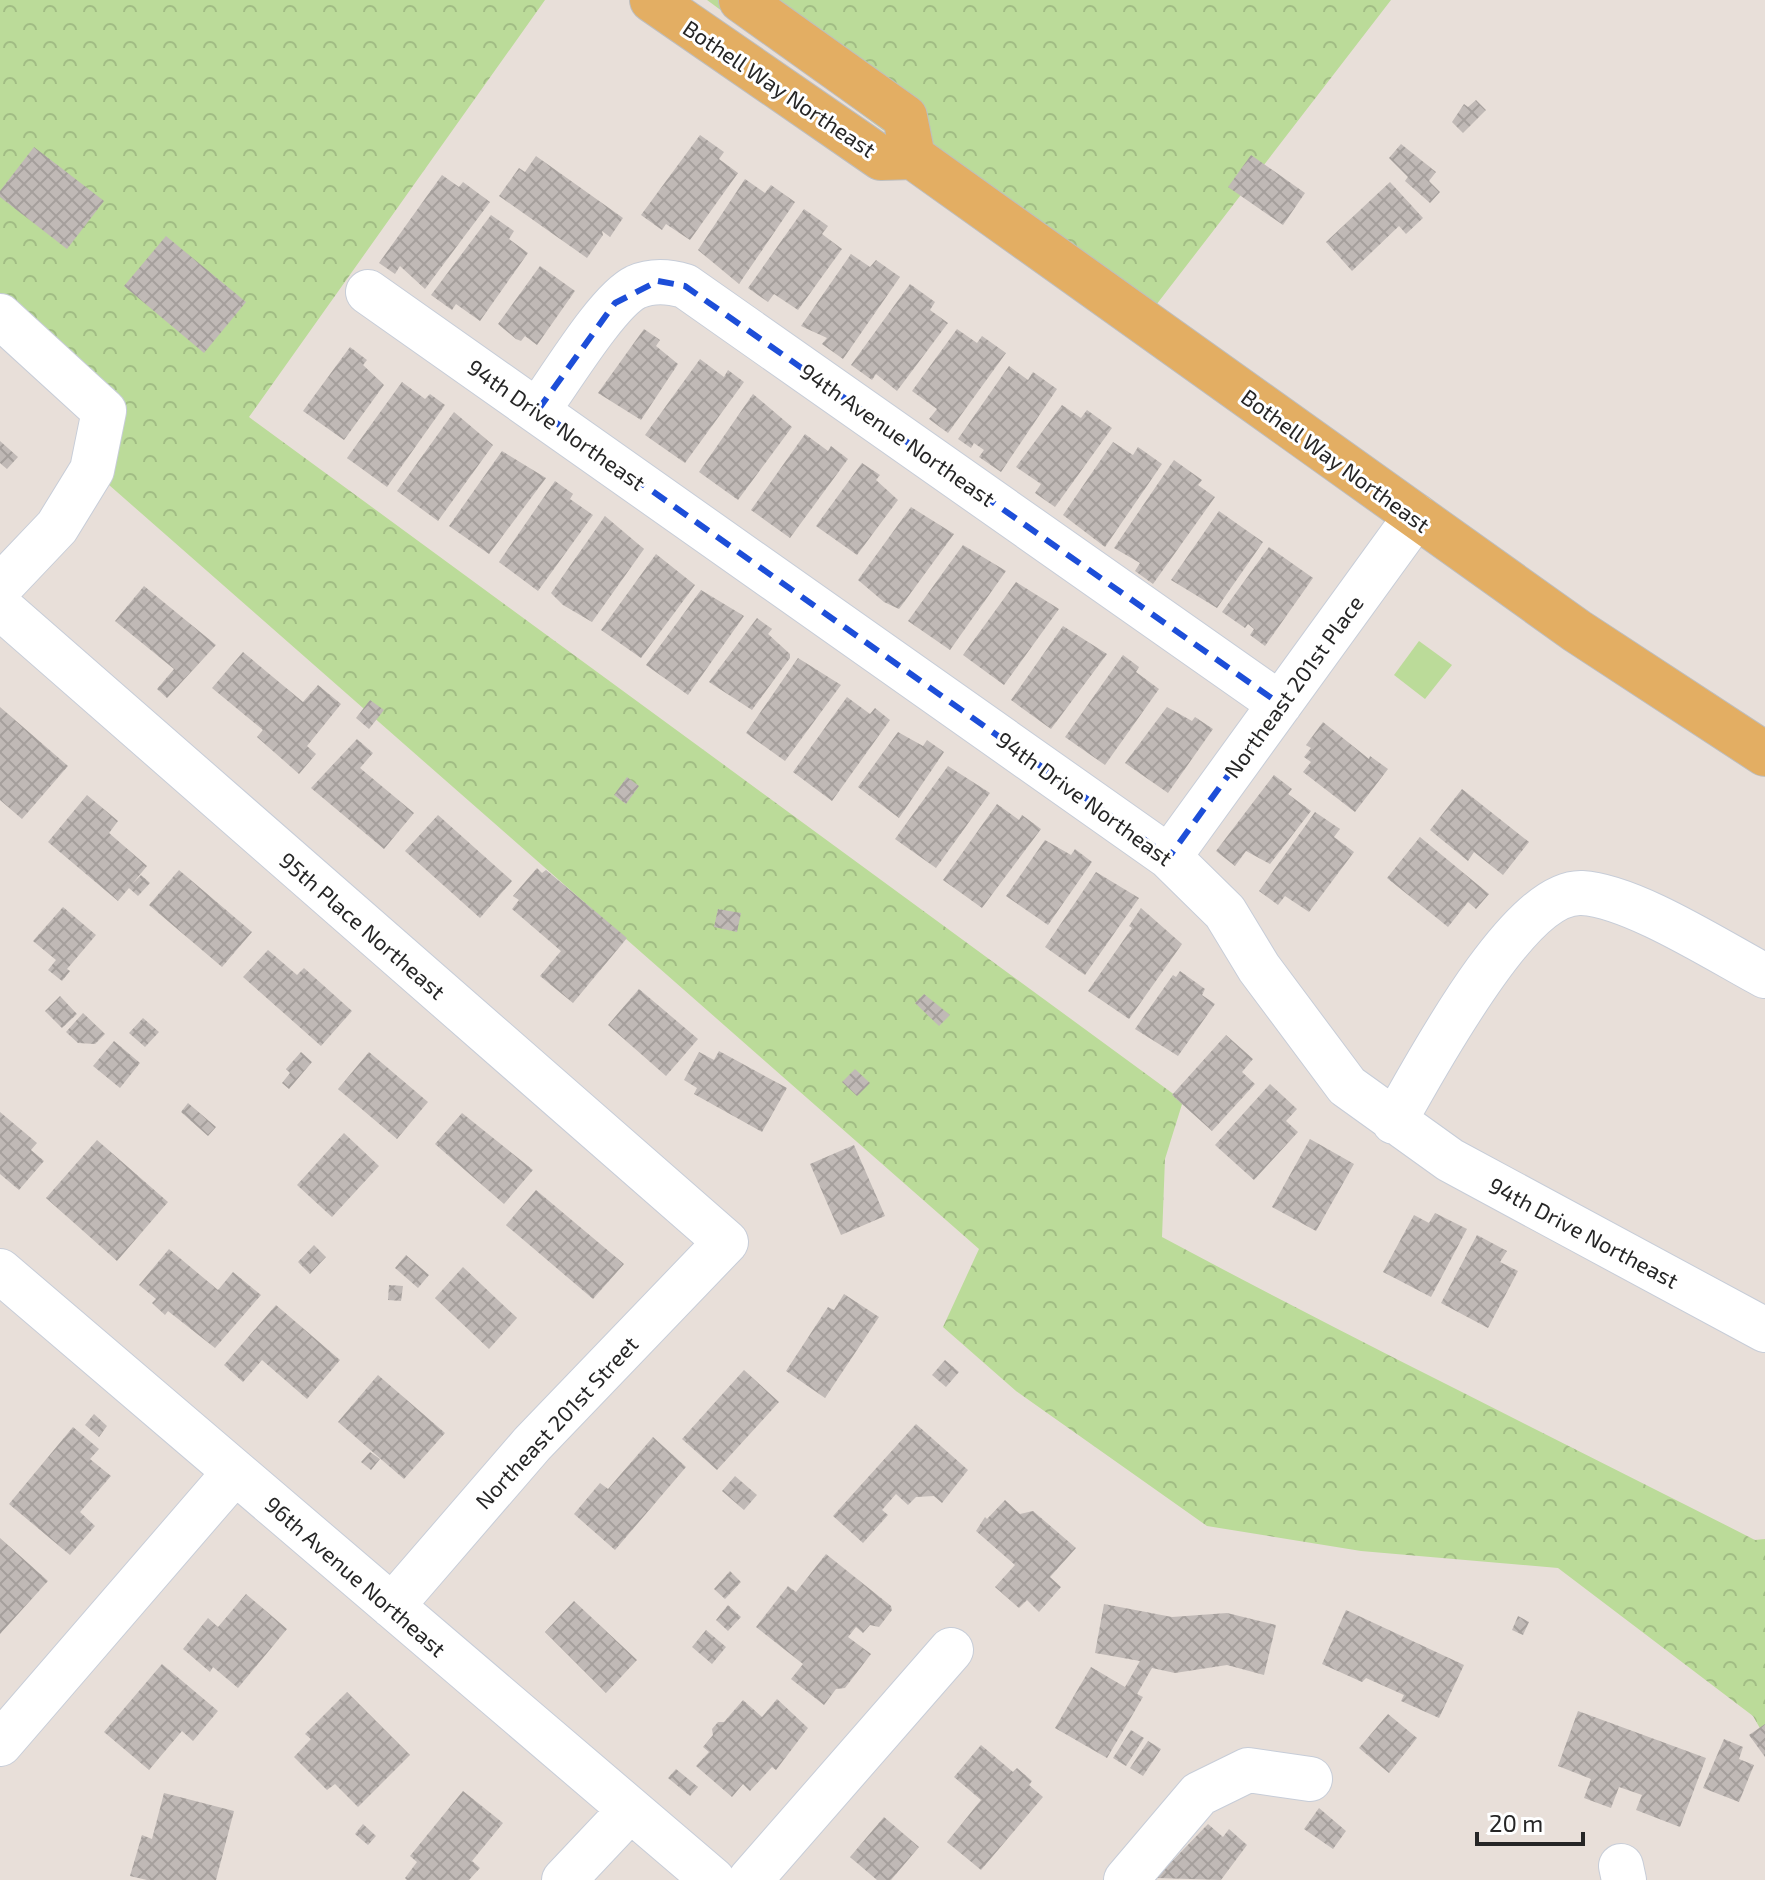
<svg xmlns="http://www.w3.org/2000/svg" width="1765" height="1880" font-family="'Exo 2',sans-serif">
	<defs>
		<pattern id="forest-crowns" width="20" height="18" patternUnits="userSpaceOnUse" patternTransform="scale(2)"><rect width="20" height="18" fill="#bbdb99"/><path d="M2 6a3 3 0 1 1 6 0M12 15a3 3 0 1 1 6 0" fill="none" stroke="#a1bc84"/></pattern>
		<pattern id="building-cross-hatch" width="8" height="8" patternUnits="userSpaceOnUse" patternTransform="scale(2)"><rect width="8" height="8" fill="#c0b9b6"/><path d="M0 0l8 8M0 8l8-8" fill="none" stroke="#a59f9c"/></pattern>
	</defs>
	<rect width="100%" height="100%" fill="#e8dfd9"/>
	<path fill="url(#forest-crowns)" d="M0,0H545L249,417L1183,1101L1165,1159L1162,1237C1358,1342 1557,1439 1755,1540L1765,1539V1737L1753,1716L1558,1568L1361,1551L1207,1526L1016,1391L943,1327L979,1249L92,470L104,411L0,316Z
		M707,0H1391L1143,322Z"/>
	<path fill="#bbdb99" d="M1419,641L1452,665L1425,699L1394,675Z"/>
	<path fill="url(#building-cross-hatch)" d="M1476,100L1486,110L1463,133L1452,122L1464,104L1468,107Z
		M700,135L724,152L719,159L738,173L690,240L666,224L662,230L641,215Z
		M1401,144L1436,172L1429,181L1440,192L1430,203L1405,181L1408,177L1389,158Z
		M34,147L104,201L67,249L0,197V191Z
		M1251,155L1305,193L1283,225L1228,187Z
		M536,156L623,218L610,237L602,231L603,235L587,258L499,196L519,168L525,172Z
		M442,175L459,187L463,182L490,202L425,289L400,266L395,274L379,263Z
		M745,179L765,193L771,185L795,202L739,284L698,250Z
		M1390,182L1423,218L1406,234L1399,226L1352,271L1326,242Z
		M804,209L828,226L822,234L842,249L798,310L774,294L768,302L748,288Z
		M491,215L514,231L509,239L528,253L480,321L456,304L452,310L431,295Z
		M166,236L246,302L204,353L124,286Z
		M851,254L870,267L876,260L900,277L843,359L822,344L827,338L801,326Z
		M540,266L575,291L537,345L525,336L521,341L516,339L498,324Z
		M910,284L935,302L930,310L948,323L897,391L876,374L872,380L851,365Z
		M644,329L660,340L656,346L678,364L641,420L598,393Z
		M957,329L977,343L982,336L1006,353L948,433L929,419L937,409L912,391Z
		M350,347L367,360L363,365L384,385L344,440L303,411Z
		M700,359L724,377L728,370L744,382L685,463L645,435Z
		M1009,366L1028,380L1033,372L1057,389L1001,472L979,457L984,450L974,443L971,448L958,439Z
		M402,382L425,399L430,394L445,405L387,487L347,458Z
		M753,394L792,427L738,500L699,472Z
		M1062,405L1081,418L1087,410L1112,428L1055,507L1035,493L1041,484L1016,467Z
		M454,412L493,445L438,521L397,491Z
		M805,434L828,451L831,446L848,459L790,538L751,510Z
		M0,441L18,457L7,469L0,463Z
		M1113,442L1133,455L1138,447L1162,464L1105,547L1063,515Z
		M502,451L546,478L489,554L449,526Z
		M1174,460L1202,480L1198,485L1215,497L1153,584L1135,571L1140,563L1114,548Z
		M862,463L880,475L876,480L898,500L857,555L816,526Z
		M555,481L573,494L570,499L593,515L538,591L499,562Z
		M911,507L954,534L899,609L884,602L858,580Z
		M1219,511L1263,542L1217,608L1171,580Z
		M605,516L644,549L592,622L563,605L551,593Z
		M963,545L1006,571L950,650L908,621Z
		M1269,547L1313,578L1265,646L1250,635L1254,629L1248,624L1245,628L1222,612Z
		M656,554L695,585L641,658L601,630Z
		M1016,582L1059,609L1004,685L963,655Z
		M144,586L216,645L167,698L157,689L174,669L115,621Z
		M701,590L744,616L688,695L646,665Z
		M757,618L772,629L768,634L790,654V658L752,710L709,682Z
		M1063,626L1107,654L1051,729L1011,700Z
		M243,652L303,702L318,685L341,704L307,746L316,754L299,774L257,737L263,730L212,688Z
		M1123,655L1139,667L1136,672L1159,689L1105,765L1065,737Z
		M798,658L841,685L785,761L746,733Z
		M847,697L870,714L875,708L890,720L832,801L793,772Z
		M370,700L384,710L369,729L356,718Z
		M0,707L68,766L22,819L0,800Z
		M1167,707L1192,721L1195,717L1213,729L1168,793L1125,763Z
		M1323,722L1369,759L1370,756L1388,769L1355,812L1303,772L1311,762L1304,757L1311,748L1306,745Z
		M898,732L923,746L927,740L944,752L899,818L858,787Z
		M357,739L373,753L360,768L414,813L384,849L311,788Z
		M948,766L990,793L936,868L895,839Z
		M1274,775L1292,789L1288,794L1311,811L1270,864L1246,851L1235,866L1216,851Z
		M627,777L639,786L626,804L614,795Z
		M1462,789L1529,842L1503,875L1474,852L1468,861L1430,830Z
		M87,795L118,821L109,833L147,866L132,884L141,875L150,883L138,896L129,888L118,901L48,842Z
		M997,804L1019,820L1022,815L1041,829L982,908L943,880Z
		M1315,812L1340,829L1334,837L1354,852L1309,912L1285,896L1278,905L1259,891Z
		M438,815L512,881L480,918L405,851Z
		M1420,837L1489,894L1476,909L1468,902L1448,927L1387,878Z
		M1045,840L1071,855L1075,849L1092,862L1048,925L1006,896Z
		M537,868L542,873L546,870L627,938L573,1003L540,976L561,951L512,909L519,900L513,896Z
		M179,870L252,932L222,967L149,905Z
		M1096,872L1139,898L1085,975L1045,947Z
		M63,907L96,935L67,969L70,971L62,981L48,970L56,960L33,941Z
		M1141,908L1182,944L1129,1019L1088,991L1132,928L1129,926Z
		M718,909L741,913L737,932L714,927Z
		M268,950L297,975L304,968L352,1011L321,1046L243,977Z
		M1180,971L1205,989L1202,995L1215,1004L1178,1056L1135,1029L1173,975L1176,977Z
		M639,989L698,1039L666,1076L608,1025Z
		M924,994L950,1015L939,1026L915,1003Z
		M60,996L77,1014L62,1028L45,1011Z
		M83,1013L105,1034L95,1044L78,1043L66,1032Z
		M143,1018L159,1032L145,1047L129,1033Z
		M1226,1035L1253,1059L1242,1072L1255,1084L1212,1131L1172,1095Z
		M114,1041L140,1063L120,1088L93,1066Z
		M719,1051L787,1088L762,1132L694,1094L697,1088L684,1080L699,1052L714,1060Z
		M301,1052L312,1062L289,1089L282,1083L290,1073L286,1069Z
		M369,1052L428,1102L397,1139L338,1089Z
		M855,1069L870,1083L857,1096L842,1082Z
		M1270,1084L1297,1109L1286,1121L1298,1132L1254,1180L1215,1145Z
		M188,1103L216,1127L208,1136L181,1112Z
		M0,1112L37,1143L31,1150L44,1161L19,1190L0,1174Z
		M462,1113L533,1170L504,1204L435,1144Z
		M344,1133L379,1166L332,1217L297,1185Z
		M1310,1139L1354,1164L1316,1231L1272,1207Z
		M97,1140L168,1202L117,1261L46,1198Z
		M854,1145L885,1216L841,1235L810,1164Z
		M536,1190L624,1264L593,1299L506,1225Z
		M1435,1213L1467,1229L1431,1297L1383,1272L1414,1215L1429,1223Z
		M1477,1235L1507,1251L1500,1262L1518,1271L1488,1328L1441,1303Z
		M314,1245L326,1257L310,1274L298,1262Z
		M169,1249L218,1290L233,1272L261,1295L215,1348L168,1311L165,1315L152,1303L156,1299L139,1285Z
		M406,1255L429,1275L418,1288L395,1268Z
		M463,1267L517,1318L489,1349L435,1298Z
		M389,1285L403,1286L401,1301L388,1300Z
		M844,1294L879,1317L825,1398L786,1371L828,1307L834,1310Z
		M276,1305L340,1360L307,1399L262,1360L243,1382L224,1365Z
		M945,1360L959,1372L946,1387L932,1375Z
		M744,1370L779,1402L717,1470L682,1439Z
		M378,1375L445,1433L404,1479L338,1422Z
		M94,1414L107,1426L99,1437L85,1425Z
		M916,1424L968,1470L942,1503L934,1496L916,1497L908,1505L896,1494L882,1510L888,1515L863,1543L833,1516Z
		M73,1427L99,1449L90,1459L111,1476L80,1512L95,1526L70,1555L9,1504Z
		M653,1437L686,1467L615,1550L574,1514L600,1483L608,1489Z
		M370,1452L380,1459L371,1470L361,1462Z
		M735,1476L757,1495L744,1510L722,1491Z
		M1005,1500L1020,1514L1033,1511L1076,1548L1050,1577L1061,1587L1039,1612L1027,1600L1019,1608L995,1587L1015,1565L976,1531L985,1517L987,1519Z
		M0,1538L48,1581L0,1634Z
		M826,1554L891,1606L892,1610L879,1627L870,1625L863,1633L856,1627L848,1637L871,1654L845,1688L836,1689L824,1705L791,1679L803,1664L756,1627L788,1586L796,1592Z
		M730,1571L741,1582L725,1599L714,1589Z
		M246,1594L287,1629L238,1688L213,1667L210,1672L183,1649L208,1618L218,1627Z
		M574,1601L637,1660L606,1693L545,1632Z
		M1104,1604L1172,1617L1227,1613L1276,1625L1264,1675L1227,1665L1175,1673L1152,1668L1137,1694L1143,1697L1107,1758L1055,1728L1091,1667L1125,1687L1140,1661L1095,1653Z
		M728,1605L741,1617L728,1631L716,1620Z
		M1346,1610L1464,1665L1439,1718L1401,1701L1404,1695L1366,1678L1362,1682L1322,1664Z
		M1518,1616L1529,1622L1523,1635L1512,1630Z
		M706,1630L726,1647L712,1664L692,1647Z
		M162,1664L218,1711L193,1741L182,1731L149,1770L104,1732Z
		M347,1692L410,1755L358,1807L335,1784L327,1790L294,1757L311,1739L305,1734Z
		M777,1699L808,1728L776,1770L772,1767L750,1791L743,1784L732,1797L696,1766L709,1752L703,1747L713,1735L712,1729L718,1722H724L743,1700L762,1717Z
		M1578,1711L1706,1758L1680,1827L1636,1810L1642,1795L1619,1787L1611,1808L1584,1798L1591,1779L1558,1766Z
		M1388,1714L1417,1738L1389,1773L1359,1748Z
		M1765,1724V1757L1749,1735Z
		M1131,1730L1144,1738L1126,1766L1113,1758Z
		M1724,1739L1743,1747L1739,1759L1754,1765L1739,1802L1703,1788Z
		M1148,1741L1161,1749L1143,1776L1130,1768Z
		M981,1745L1013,1772L1017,1768L1032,1781L1029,1785L1043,1797L981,1870L947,1842L981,1800L954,1777Z
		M676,1769L698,1787L690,1796L668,1778Z
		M463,1791L503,1823L472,1861L480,1868L469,1880H407L405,1878L417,1862L410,1856Z
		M164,1793L234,1811L216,1880H147L130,1876L142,1835L152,1839Z
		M1319,1808L1346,1831L1333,1849L1304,1829Z
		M884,1817L919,1847L891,1880H877L850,1857Z
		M363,1824L376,1836L368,1845L355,1834Z
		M1208,1824L1223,1837L1229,1829L1247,1845L1221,1880L1156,1878Z"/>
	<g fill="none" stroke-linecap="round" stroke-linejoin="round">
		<g stroke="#c7cdd8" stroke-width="46">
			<path id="minor" d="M368,292L1169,857L1225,912L1259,968L1347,1086L1450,1160L1765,1330
				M0,316L104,411L92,470L57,527L0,587
				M538,410C559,382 607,301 636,287C652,280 668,281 685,286L1280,704
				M0,607L726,1242L532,1444L392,1606
				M1169,857L1416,516
				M1394,1122C1424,1070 1518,890 1582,893C1633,896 1718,951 1765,976
				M0,1271L713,1880
				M0,1744L235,1472
				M1621,1866L1624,1880
				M564,1880L630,1810
				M750,1880L951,1650
				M1126,1880L1199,1794L1248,1770L1310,1779"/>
		</g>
		<g stroke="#bebebe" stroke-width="46">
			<path id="major" d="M652,0L881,158L913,157L1577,631L1765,754
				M741,0L905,117L913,157"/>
		</g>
		<use href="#minor" stroke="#fff" stroke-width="44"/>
		<use href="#major" stroke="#e3ae63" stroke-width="44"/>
	</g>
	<path fill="none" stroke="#1d4ed8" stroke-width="6" stroke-dasharray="16 10" stroke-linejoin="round" d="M658,281L685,286L1280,704L1169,857L538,410L615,303Z"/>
	<g text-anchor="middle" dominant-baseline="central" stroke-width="6" stroke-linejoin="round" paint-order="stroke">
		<g font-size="22" fill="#262626" stroke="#fff">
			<text transform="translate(780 88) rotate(34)">Bothell Way Northeast</text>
			<text transform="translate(557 424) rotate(35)">94th Drive Northeast</text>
			<text transform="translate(898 434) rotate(35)">94th Avenue Northeast</text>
			<text transform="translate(1336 460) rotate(36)">Bothell Way Northeast</text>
			<text transform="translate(1293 686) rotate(-54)">Northeast 201st Place</text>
			<text transform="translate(1085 798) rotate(36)">94th Drive Northeast</text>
			<text transform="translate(363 925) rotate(41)">95th Place Northeast</text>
			<text transform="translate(1584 1232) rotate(28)">94th Drive Northeast</text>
			<text transform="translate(556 1422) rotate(-47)">Northeast 201st Street</text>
			<text transform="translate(356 1576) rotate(41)">96th Avenue Northeast</text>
		</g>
	</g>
	<path d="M1477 1832v12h106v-12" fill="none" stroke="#262626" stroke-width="4"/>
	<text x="1489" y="1832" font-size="24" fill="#262626" stroke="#ffffff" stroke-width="6" paint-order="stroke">20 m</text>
</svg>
